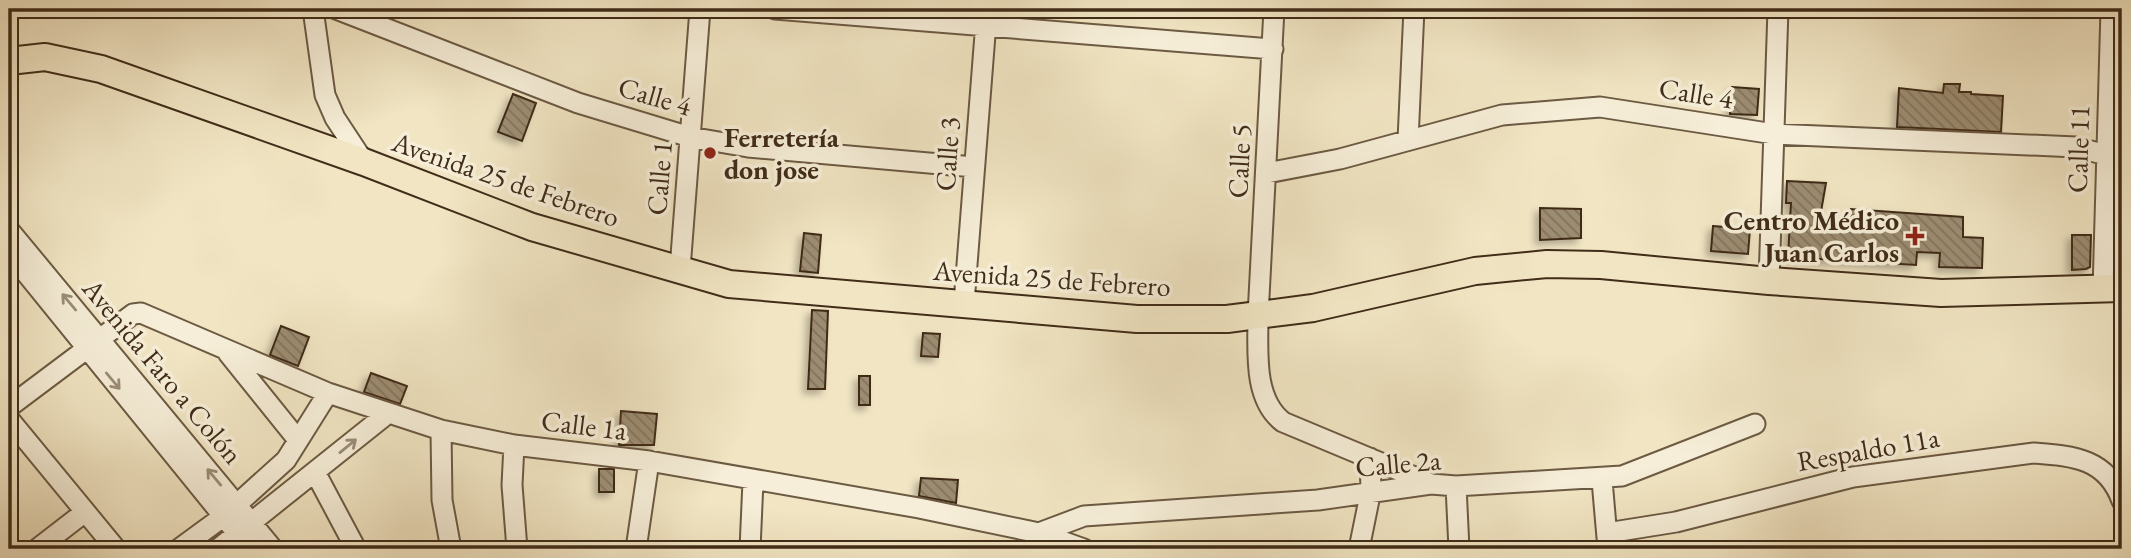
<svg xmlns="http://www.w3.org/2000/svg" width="2131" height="558" font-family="'EB Garamond',serif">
	<defs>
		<pattern id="building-back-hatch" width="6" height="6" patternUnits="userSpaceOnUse" patternTransform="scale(1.75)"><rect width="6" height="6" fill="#9c8c71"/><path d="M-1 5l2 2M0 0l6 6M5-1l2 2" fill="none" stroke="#81735c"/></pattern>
		<filter id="shadow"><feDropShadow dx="-4.5" dy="4.5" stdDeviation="3.5" flood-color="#0004"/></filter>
	</defs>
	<rect width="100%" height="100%" fill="#f1e5c3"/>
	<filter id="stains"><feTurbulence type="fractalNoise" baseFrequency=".00286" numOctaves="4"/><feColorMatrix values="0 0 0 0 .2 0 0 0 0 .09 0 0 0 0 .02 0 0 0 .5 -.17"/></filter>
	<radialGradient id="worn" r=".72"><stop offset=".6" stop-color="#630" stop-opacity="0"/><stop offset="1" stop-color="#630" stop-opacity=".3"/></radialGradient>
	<path fill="url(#building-back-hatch)" stroke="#402c18" stroke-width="2" filter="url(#shadow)" d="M1944,84H1960L1959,92H1971V94L2003,96L2001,132L1897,127L1899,88L1943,93Z
		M1732,87L1759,89L1757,115L1730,114Z
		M513,94L536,103L522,141L498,132Z
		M1787,181L1826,183L1818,229L1850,230L1851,209L1963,217V237L1983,238L1982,268L1939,267L1940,253L1917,252L1916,265L1788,257L1791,203H1786Z
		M1540,208L1581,209V238L1540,240Z
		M1713,226L1750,229L1748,254L1711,251Z
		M804,233L821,235L818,273L800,271Z
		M2072,235H2091L2090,267L2086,269L2072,270Z
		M812,310L828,311L825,389H808Z
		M281,326L309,337L298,366L270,355Z
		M923,333L940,334L938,357L921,356Z
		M371,373L407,386L400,404L364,392Z
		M859,376H870V405H859Z
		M621,411L657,414L654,445H619Z
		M599,469H614V492H599Z
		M921,478L958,480L956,503L919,496Z"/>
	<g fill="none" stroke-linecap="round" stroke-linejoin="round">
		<g stroke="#6c5a43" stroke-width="23">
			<path id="minor" d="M313,9L325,95L335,118L364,162
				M336,9L578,103L690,137L748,147L974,167
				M775,9L1273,49
				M1274,9L1258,316C1258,351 1253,399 1283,422L1429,483
				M1408,140L1414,9
				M1267,173L1340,159L1502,115L1600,107L1774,134L2076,147L2106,155L2122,156
				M9,230L273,549
				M9,252L250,549
				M680,269L700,9
				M1769,281L1778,9
				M2103,290L2111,9
				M964,303L987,9
				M228,353L298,440
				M9,407L133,314L141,313L328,393L441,430L514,445L649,461L919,508L1039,533L1084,549
				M9,419L116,549
				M441,430L442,500L451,549
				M514,445L512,485L517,549
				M315,472L356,549
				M1602,480L1608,549
				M1456,486L1459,549
				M1607,533L1676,522L1853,477L2034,453C2075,456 2107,459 2122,501
				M37,549L85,512
				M179,549L224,516L286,460L328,393
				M218,549L387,414
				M636,549L649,461
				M750,549L753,481
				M1038,549L1039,533L1084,516L1318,500L1431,484L1456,486L1622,476L1755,424
				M1359,549L1371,490L1370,458"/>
		</g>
		<g stroke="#402c18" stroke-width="30">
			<path id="major" d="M9,61L45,57L101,69L364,162L532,227L729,284L1137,319H1227L1313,308L1475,271L1547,264L1601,265L1769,281L1941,293L2122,288"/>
		</g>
		<use href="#minor" stroke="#f6eed8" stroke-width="19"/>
		<use href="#major" stroke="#f1e5c3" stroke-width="26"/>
	</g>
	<defs><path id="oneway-shaft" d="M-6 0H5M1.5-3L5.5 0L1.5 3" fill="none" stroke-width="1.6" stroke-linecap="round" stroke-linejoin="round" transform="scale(1.75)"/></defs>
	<g stroke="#9b8d78">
		<use href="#oneway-shaft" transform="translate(69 302) rotate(-130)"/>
		<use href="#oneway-shaft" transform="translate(113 381) rotate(50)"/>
		<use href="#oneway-shaft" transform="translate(348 446) rotate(-39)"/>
		<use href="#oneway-shaft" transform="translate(214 477) rotate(-130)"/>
	</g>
	<g fill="#8f2418" stroke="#f6eed8" stroke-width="2.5">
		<circle cx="710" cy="153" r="7"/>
		<path d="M1911.5 225.5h7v7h7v7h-7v7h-7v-7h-7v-7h7z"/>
	</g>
	<g text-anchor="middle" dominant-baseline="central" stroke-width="7" stroke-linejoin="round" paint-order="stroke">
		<g font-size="28" fill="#402c18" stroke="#f6eed8">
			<text transform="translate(1696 93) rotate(9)">Calle 4</text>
			<text transform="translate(655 96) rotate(16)">Calle 4</text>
			<text transform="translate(2078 149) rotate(-88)">Calle 11</text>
			<text transform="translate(947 154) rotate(-86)">Calle 3</text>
			<text transform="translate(1239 161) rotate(-87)">Calle 5</text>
			<text transform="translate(659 178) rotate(-85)">Calle 1</text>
			<text transform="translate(506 179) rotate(19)">Avenida 25 de Febrero</text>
			<text transform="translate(1052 278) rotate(4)">Avenida 25 de Febrero</text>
			<text transform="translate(163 371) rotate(50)">Avenida Faro a Colón</text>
			<text transform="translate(584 425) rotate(7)">Calle 1a</text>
			<text transform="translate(1868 449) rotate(-10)">Respaldo 11a</text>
			<text transform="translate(1398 463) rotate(-5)">Calle 2a</text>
		</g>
		<g font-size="28" font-weight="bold" fill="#402c18" stroke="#f6eed8" text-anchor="start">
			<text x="724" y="137">Ferretería<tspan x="724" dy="32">don jose</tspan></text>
			<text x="1899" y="220" text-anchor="end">Centro Médico<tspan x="1899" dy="32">Juan Carlos</tspan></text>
		</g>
	</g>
	<rect width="2131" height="558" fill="none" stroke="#f1e5c3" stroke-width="35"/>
	<rect x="10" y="10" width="2110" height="537" fill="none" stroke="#402c18" stroke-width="3.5"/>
	<rect x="18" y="18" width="2096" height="523" fill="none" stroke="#402c18" stroke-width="2"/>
	<rect width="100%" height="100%" filter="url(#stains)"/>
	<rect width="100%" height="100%" fill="url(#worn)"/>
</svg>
